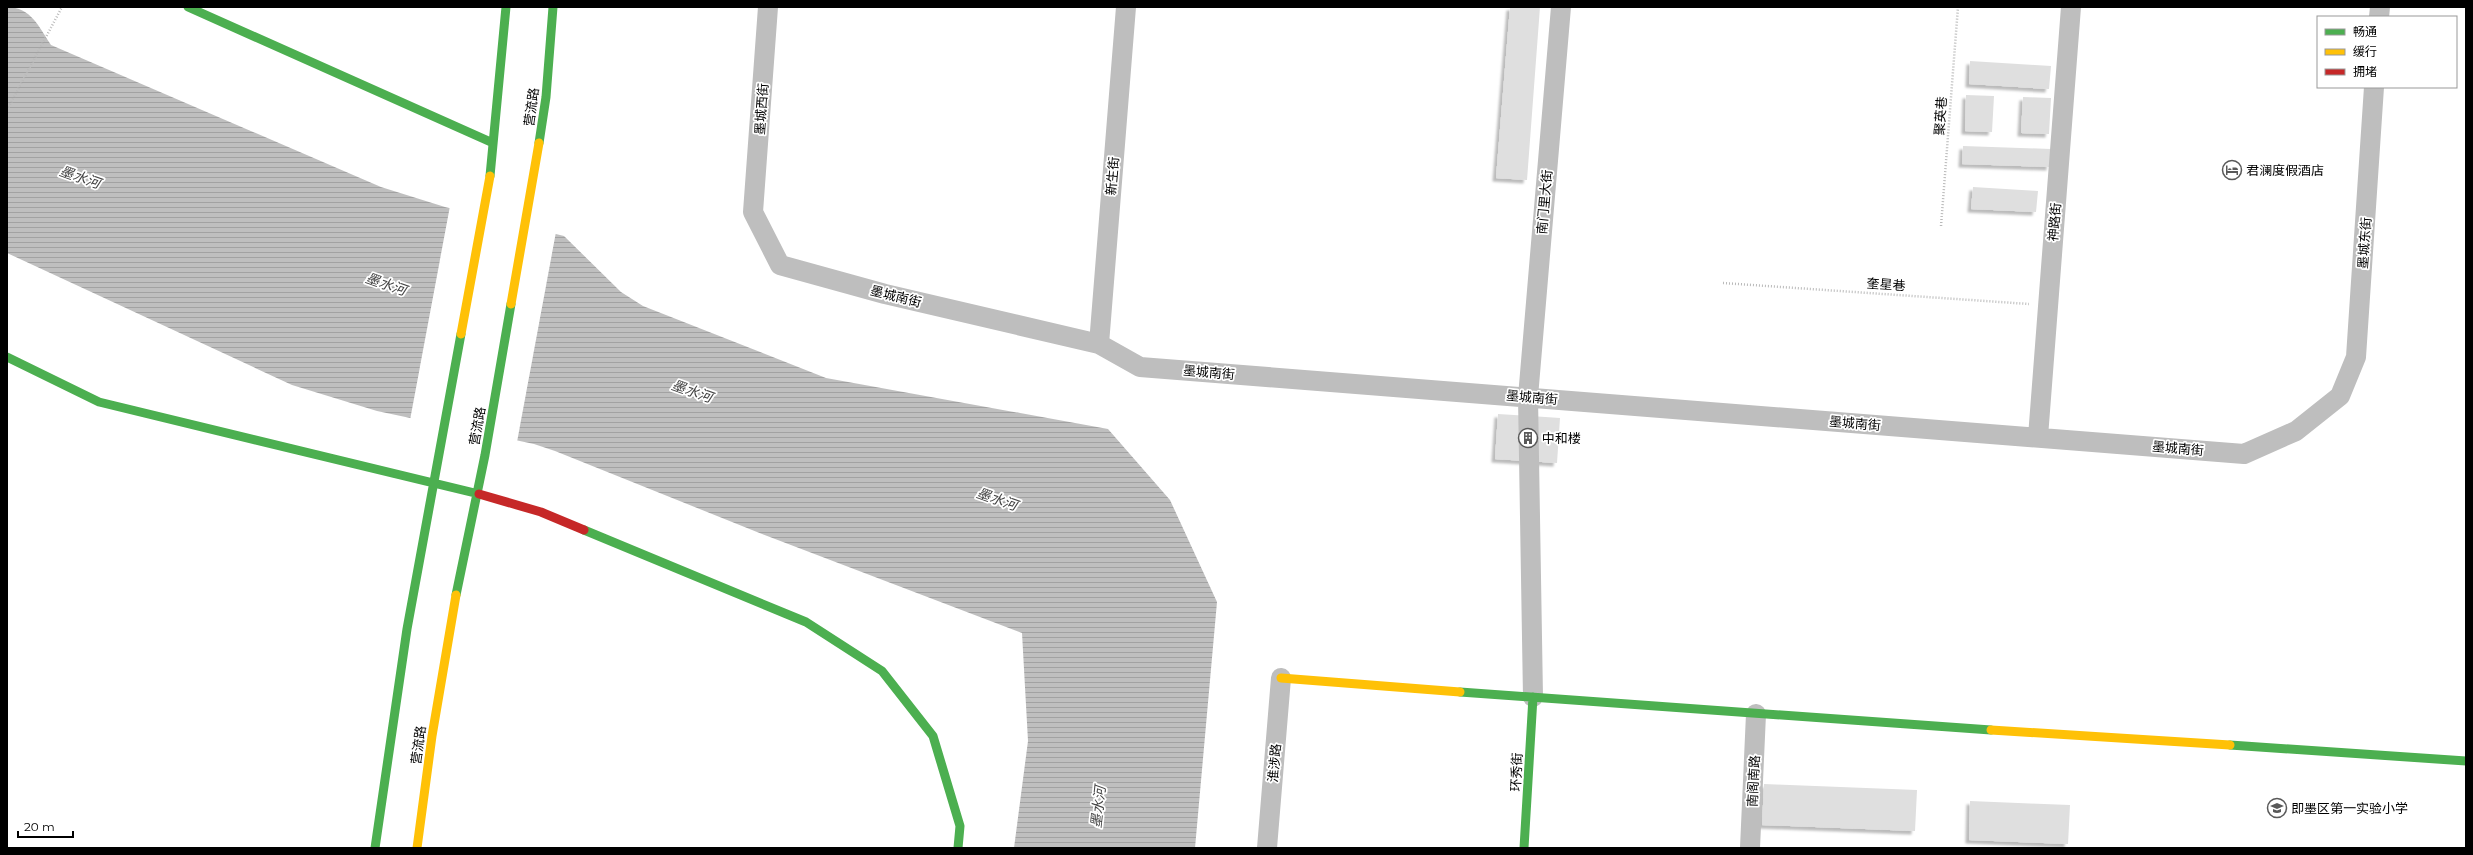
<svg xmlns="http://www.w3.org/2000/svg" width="2473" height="855" font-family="Montserrat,'Noto Sans SC',sans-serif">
	<defs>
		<pattern id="water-rules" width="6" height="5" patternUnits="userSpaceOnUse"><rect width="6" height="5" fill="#bfbfbf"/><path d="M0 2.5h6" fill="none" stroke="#a2a2a2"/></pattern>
		<filter id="shadow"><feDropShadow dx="-3.5" dy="3.5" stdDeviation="1" flood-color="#0004"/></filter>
	</defs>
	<rect width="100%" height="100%" fill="#fff"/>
	<path fill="url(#water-rules)" d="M7,7C31,7 39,27 51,45L381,187L445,207L564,236L621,292L643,306L826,378L1108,429L1170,500L1217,602L1195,848H1014L1028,741L1022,633L757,532L555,451L534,444L377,411L292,385L7,253Z"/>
	<path fill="#fff" d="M450,206L556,232L517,442L410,420Z"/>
	<path fill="#dfdfdf" filter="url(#shadow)" d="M1510,7H1540L1527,180L1496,178Z
		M1970,61L2051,66L2049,89L1969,84Z
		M1966,95L1994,96L1992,132L1965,131Z
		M2023,97L2051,98L2049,134L2021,133Z
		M1963,146L2051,149L2050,167L1962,164Z
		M1973,187L2038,191L2036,212L1971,209Z
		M1498,414L1560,418L1557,463L1495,459Z
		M1764,784L1917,790L1915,831L1762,825Z
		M1970,801L2070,805L2068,844L1969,840Z"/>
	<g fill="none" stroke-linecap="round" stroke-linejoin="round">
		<path stroke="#b9b9b9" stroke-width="2.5" stroke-dasharray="1 2" stroke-linecap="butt" d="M7,110L62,7
			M1941,226L1958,7
			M1723,283L2029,304"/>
		<path stroke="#bebebe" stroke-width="20" d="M768,7L753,212L780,265L885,294L1099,344L1140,367L2244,454L2296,431L2340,396L2356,357L2374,87
			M2379,17L2380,7
			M1099,344L1126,7
			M2038,437L2071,7
			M1533,697L1528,397L1561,7
			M1267,848L1281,678
			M1750,848L1756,714"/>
		<path stroke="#4caf50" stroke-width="9" d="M188,7L493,143
			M539,143L546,97L553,7
			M490,176L506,7
			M7,357L99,402L479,494
			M584,530L806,622L882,671L933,736L960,826L958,848
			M456,595L485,455L511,304
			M1460,692L1991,730
			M2230,745L2466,761
			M375,848L407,629L461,334
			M1524,848L1533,697"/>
		<path stroke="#ffc107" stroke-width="9" d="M511,304L539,143
			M461,334L490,176
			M1281,678L1460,692
			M1991,730L2230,745
			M417,848L432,736L456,595"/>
		<path stroke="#c62828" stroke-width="9" d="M479,494L541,512L584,530"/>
	</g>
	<defs>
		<g id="hotel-ring" transform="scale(1)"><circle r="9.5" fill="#fff" stroke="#595959" stroke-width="1.5"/><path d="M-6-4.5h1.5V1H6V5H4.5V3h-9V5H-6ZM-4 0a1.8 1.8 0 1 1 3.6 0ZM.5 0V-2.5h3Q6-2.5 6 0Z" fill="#595959"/></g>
		<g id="building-ring" transform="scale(1)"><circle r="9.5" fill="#fff" stroke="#595959" stroke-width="1.5"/><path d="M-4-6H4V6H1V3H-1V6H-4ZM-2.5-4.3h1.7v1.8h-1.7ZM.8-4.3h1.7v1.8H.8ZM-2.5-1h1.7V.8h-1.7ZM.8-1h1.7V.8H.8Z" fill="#595959"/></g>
		<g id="school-ring" transform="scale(1)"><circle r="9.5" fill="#fff" stroke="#595959" stroke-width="1.5"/><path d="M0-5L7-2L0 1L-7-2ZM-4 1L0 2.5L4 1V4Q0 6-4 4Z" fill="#595959"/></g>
	</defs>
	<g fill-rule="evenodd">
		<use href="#hotel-ring" x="2232" y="170"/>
		<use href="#building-ring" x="1528" y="438"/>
		<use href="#school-ring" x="2277" y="808"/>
	</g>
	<g text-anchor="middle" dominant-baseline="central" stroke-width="3.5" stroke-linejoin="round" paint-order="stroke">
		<g font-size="13" fill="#000" stroke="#fff">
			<text transform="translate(531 107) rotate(-82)">营流路</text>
			<text transform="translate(761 109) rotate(-86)">墨城西街</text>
			<text transform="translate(1940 116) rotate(-86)">聚英巷</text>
			<text transform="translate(1112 176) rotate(-85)">新生街</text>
			<text transform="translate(1544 202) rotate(-85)">南门里大街</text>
			<text transform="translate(2054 222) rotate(-85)">神路街</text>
			<text transform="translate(2364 243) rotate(-86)">墨城东街</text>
			<text transform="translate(1886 284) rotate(4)">奎星巷</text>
			<text transform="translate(896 296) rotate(14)">墨城南街</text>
			<text transform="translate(1209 372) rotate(5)">墨城南街</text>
			<text transform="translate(1532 397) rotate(5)">墨城南街</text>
			<text transform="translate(1855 423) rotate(5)">墨城南街</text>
			<text transform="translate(477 426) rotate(-80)">营流路</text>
			<text transform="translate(2178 448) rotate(5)">墨城南街</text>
			<text transform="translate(418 745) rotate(-82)">营流路</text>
			<text transform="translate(1274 763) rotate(-85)">淮涉路</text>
			<text transform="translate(1516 772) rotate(-87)">环秀街</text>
			<text transform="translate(1753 781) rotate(-87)">南阁南路</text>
		</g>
		<g font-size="13" fill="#000" stroke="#fff" text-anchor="start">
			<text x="2246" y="170">君澜度假酒店</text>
			<text x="1542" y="438">中和楼</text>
			<text x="2291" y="808">即墨区第一实验小学</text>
		</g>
		<g font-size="14" font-style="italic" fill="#444" stroke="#fff">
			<text transform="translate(80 177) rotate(19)">墨水河</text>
			<text transform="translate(386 284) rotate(19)">墨水河</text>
			<text transform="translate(692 391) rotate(19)">墨水河</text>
			<text transform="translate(997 499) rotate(19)">墨水河</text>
			<text transform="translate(1098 807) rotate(-84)">墨水河</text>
		</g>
	</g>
	<rect width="2473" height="855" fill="none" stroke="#000000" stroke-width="16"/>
	<rect x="2317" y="16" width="140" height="72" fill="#ffffff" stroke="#999999"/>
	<rect x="2325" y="29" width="20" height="6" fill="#4caf50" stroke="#999999"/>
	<text x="2353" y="36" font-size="12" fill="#000000">畅通</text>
	<rect x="2325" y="49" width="20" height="6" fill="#ffc107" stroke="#999999"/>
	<text x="2353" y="56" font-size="12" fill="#000000">缓行</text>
	<rect x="2325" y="69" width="20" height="6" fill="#c62828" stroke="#999999"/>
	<text x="2353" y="76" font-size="12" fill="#000000">拥堵</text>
	<path d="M18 831v6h55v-6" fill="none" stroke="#000000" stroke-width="2"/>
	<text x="24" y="831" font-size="12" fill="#000000" stroke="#ffffff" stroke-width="3" paint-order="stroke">20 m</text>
</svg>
